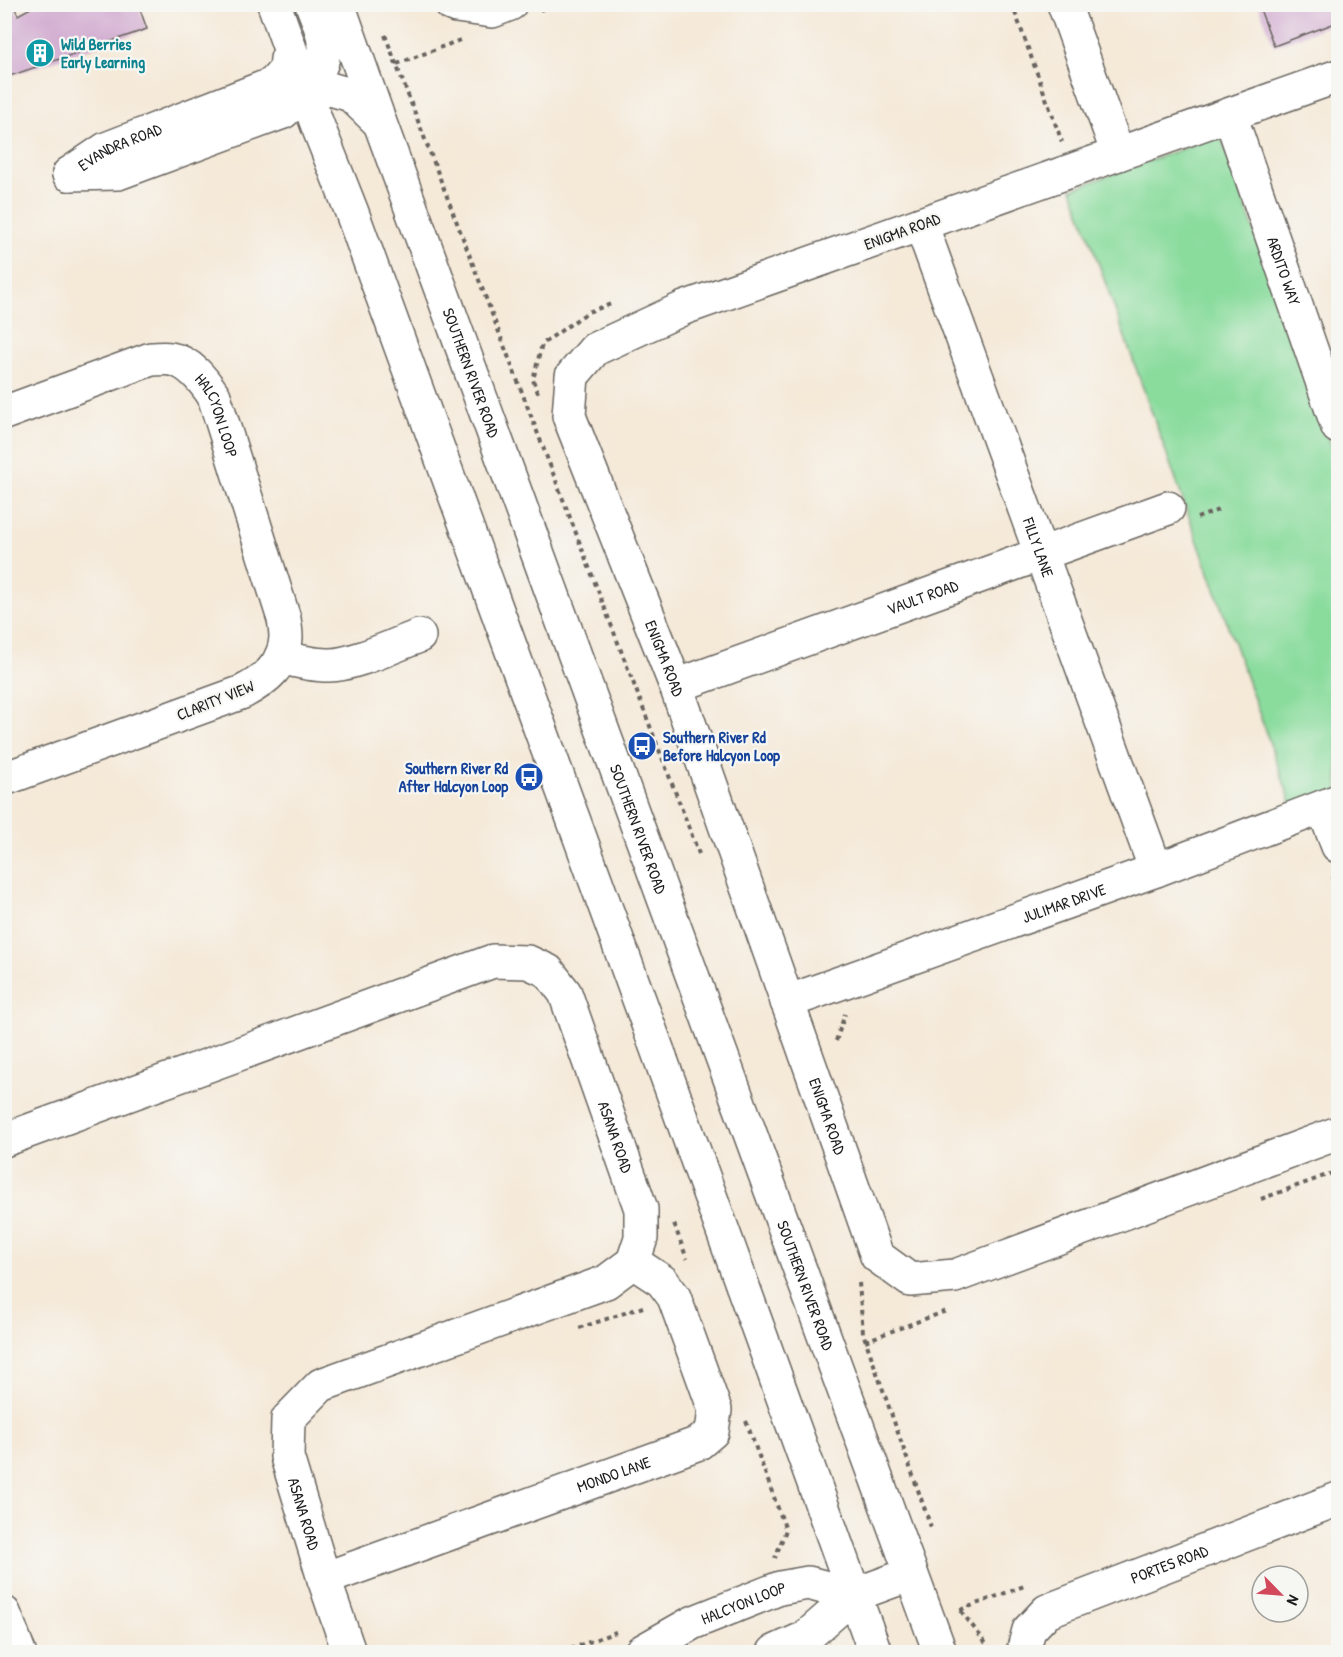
<svg xmlns="http://www.w3.org/2000/svg" width="1343" height="1657" font-family="'Patrick Hand',sans-serif">
	<rect width="100%" height="100%" fill="#f6f6f2"/>
	<filter id="ink" filterUnits="userSpaceOnUse"><feTurbulence type="fractalNoise" baseFrequency=".0167" numOctaves="2"/><feDisplacementMap in="SourceGraphic" scale="12" xChannelSelector="R" yChannelSelector="G"/><feConvolveMatrix kernelMatrix="1 2 1 2 8 2 1 2 1" color-interpolation-filters="sRGB"/></filter>
	<filter id="wash" filterUnits="userSpaceOnUse"><feTurbulence type="fractalNoise" baseFrequency=".008" numOctaves="4" result="noise"/><feDisplacementMap in="SourceGraphic" scale="24" xChannelSelector="R" yChannelSelector="G"/><feGaussianBlur stdDeviation="1.35" result="paint"/><feColorMatrix in="noise" values="0 0 0 0 0 0 0 0 0 0 0 0 0 0 0 0 0 1.4 0 .05"/><feComposite in="paint" operator="in"/></filter>
	<g filter="url(#wash)">
		<rect width="100%" height="100%" fill="#f5e9d8"/>
		<path fill="#8adc9d" stroke="#537c5c" stroke-width="1.5" d="M1220,135L1338,465V791L1293,808L1072,189Z"/>
		<g id="blocks">
			<path fill="#d0a9cf" d="M4,4H13L18,15L38,4H138L147,29L4,78Z
				M1258,4H1338V22L1274,46Z"/>
		</g>
	</g>
	<g filter="url(#ink)">
		<use href="#blocks" fill-opacity="0" stroke="#68645e" stroke-width="1.5"/>
		<g fill="none" stroke-linecap="round" stroke-linejoin="round">
			<g stroke="#68645e" stroke-width="36">
				<g id="minor">
					<path d="M451,4L456,6L492,11L510,4"/>
					<path d="M1064,4L1118,154"/>
					<path id="s1" d="M1338,76L684,308L595,349L572,376L569,416L676,686L877,1256L910,1280L955,1276L1338,1133"/>
					<path id="s2" d="M1230,115L1338,427"/>
					<path id="s3" d="M69,174L106,149L273,84L286,69L287,59"/>
					<path d="M69,174L118,173L283,112"/>
					<path id="s4" d="M921,224L1156,870"/>
					<path id="s5" d="M4,413L151,359C157,359 164,358 171,359C190,362 204,381 214,396L284,619C285,625 286,632 286,638C284,666 265,680 243,692L4,779"/>
					<path d="M281,657C296,661 312,665 328,665C351,666 395,645 419,636"/>
					<path id="s6" d="M676,686L1168,508"/>
					<path d="M1323,807L1338,846"/>
					<path id="s7" d="M787,1002L1156,870L1338,801"/>
					<path id="s8" d="M4,1140L493,961L528,962L548,971L565,993L641,1209V1238L633,1262L606,1282L321,1385L288,1419L287,1457L324,1579L349,1652"/>
					<path id="s9" d="M324,1579L699,1443L712,1432L715,1410L674,1297L662,1281L633,1262"/>
					<path d="M4,1613L19,1652"/>
					<path id="s10" d="M641,1652L692,1623L780,1588L808,1583L854,1595"/>
					<path d="M774,1652L805,1638L854,1595L911,1574"/>
					<path id="s11" d="M1023,1652L1029,1630L1047,1611L1338,1499"/>
				</g>
			</g>
			<g stroke="#68645e" stroke-width="36">
				<g id="major">
					<path d="M274,4L317,124L351,210L652,1035L875,1652"/>
					<path id="s12" d="M338,4L380,123L940,1652"/>
					<path d="M273,84L302,81L351,95L379,122"/>
					<path d="M283,112C305,96 330,66 323,36C321,26 316,15 312,4"/>
				</g>
			</g>
			<path stroke="#68645e" stroke-width="4" stroke-dasharray="4.5 4.5" stroke-linecap="butt" d="M1012,4L1062,142
				M540,10L556,4
				M385,35L699,854
				M397,64L460,40
				M538,393L533,380L542,344L588,312L611,304
				M1197,518L1221,509
				M1333,876L1338,893
				M836,1041L845,1014
				M1261,1199L1338,1171
				M674,1224L687,1259
				M859,1283L863,1333L931,1527
				M579,1328L643,1307
				M865,1341L949,1310
				M746,1421L786,1530L775,1558
				M960,1610L1024,1586
				M961,1611L991,1650
				M562,1652L616,1632"/>
			<use href="#minor" stroke="#fff" stroke-width="33"/>
			<use href="#major" stroke="#fff" stroke-width="33"/>
		</g>
	</g>
	<defs>
		<g id="building-disc" transform="scale(1.5)"><circle r="9.5" fill="#0f9aa8" stroke="#f6f6f2"/><path d="M-4-6H4V6H1V3H-1V6H-4ZM-2.5-4.3h1.7v1.8h-1.7ZM.8-4.3h1.7v1.8H.8ZM-2.5-1h1.7V.8h-1.7ZM.8-1h1.7V.8H.8Z" fill="#fff"/></g>
		<g id="bus-disc" transform="scale(1.5)"><circle r="9.5" fill="#1a4fb4" stroke="#f6f6f2"/><path d="M-5-6H5V4H4V6H2V4H-2V6H-4V4H-5ZM-3.5-4V0h7V-4ZM-3.5 1.2v1.5H-2V1.2ZM2 1.2v1.5H3.5V1.2Z" fill="#fff"/></g>
	</defs>
	<g fill-rule="evenodd">
		<use href="#building-disc" x="40" y="53"/>
		<use href="#bus-disc" x="642" y="746"/>
		<use href="#bus-disc" x="529" y="777"/>
	</g>
	<g text-anchor="middle" dominant-baseline="central" stroke-width="4.5" stroke-linejoin="round" paint-order="stroke">
		<g font-size="16" font-weight="bold" fill="#0d838f" stroke="#f6f6f2" text-anchor="start">
			<text x="61" y="44">Wild Berries<tspan x="61" dy="18">Early Learning</tspan></text>
		</g>
		<g font-size="16" fill="#1c1c1c" stroke="#f6f6f2">
			<text stroke="none"><textPath href="#s3" startOffset="58">EVANDRA ROAD</textPath></text>
			<text transform="translate(902 231) rotate(-20)">ENIGMA ROAD</text>
			<text stroke="none"><textPath href="#s2" startOffset="165">ARDITO WAY</textPath></text>
			<text stroke="none"><textPath href="#s12" startOffset="392">SOUTHERN RIVER ROAD</textPath></text>
			<text stroke="none"><textPath href="#s5" startOffset="254">HALCYON LOOP</textPath></text>
			<text stroke="none"><textPath href="#s4" startOffset="344">FILLY LANE</textPath></text>
			<text stroke="none"><textPath href="#s6" startOffset="262">VAULT ROAD</textPath></text>
			<text stroke="none"><textPath href="#s1" startOffset="1128">ENIGMA ROAD</textPath></text>
			<text transform="translate(215 700) rotate(-22)">CLARITY VIEW</text>
			<text stroke="none"><textPath href="#s12" startOffset="878">SOUTHERN RIVER ROAD</textPath></text>
			<text stroke="none"><textPath href="#s7" startOffset="294">JULIMAR DRIVE</textPath></text>
			<text stroke="none"><textPath href="#s1" startOffset="1614">ENIGMA ROAD</textPath></text>
			<text stroke="none"><textPath href="#s8" startOffset="758">ASANA ROAD</textPath></text>
			<text stroke="none"><textPath href="#s12" startOffset="1364">SOUTHERN RIVER ROAD</textPath></text>
			<text stroke="none"><textPath href="#s9" startOffset="308">MONDO LANE</textPath></text>
			<text stroke="none"><textPath href="#s8" startOffset="1370">ASANA ROAD</textPath></text>
			<text stroke="none"><textPath href="#s11" startOffset="180">PORTES ROAD</textPath></text>
			<text stroke="none"><textPath href="#s10" startOffset="114">HALCYON LOOP</textPath></text>
		</g>
		<g font-size="16" font-weight="bold" fill="#164399" stroke="#f6f6f2" text-anchor="start">
			<text x="663" y="737">Southern River Rd<tspan x="663" dy="18">Before Halcyon Loop</tspan></text>
			<text x="508" y="768" text-anchor="end">Southern River Rd<tspan x="508" dy="18">After Halcyon Loop</tspan></text>
		</g>
	</g>
	<rect width="1343" height="1657" fill="none" stroke="#f6f6f2" stroke-width="24"/>
	<g transform="translate(1280 1594) rotate(115)"><circle r="28" fill="#f6f6f2" stroke="#9f9f9c" stroke-width="1.5"/>
	<path d="M0-4.5L10 22L0 15L-10 22Z" fill="#d1495b"/>
	<text y="-9" font-size="16" font-weight="bold" text-anchor="middle" fill="#1c1c1c">N</text>
	</g>
</svg>
